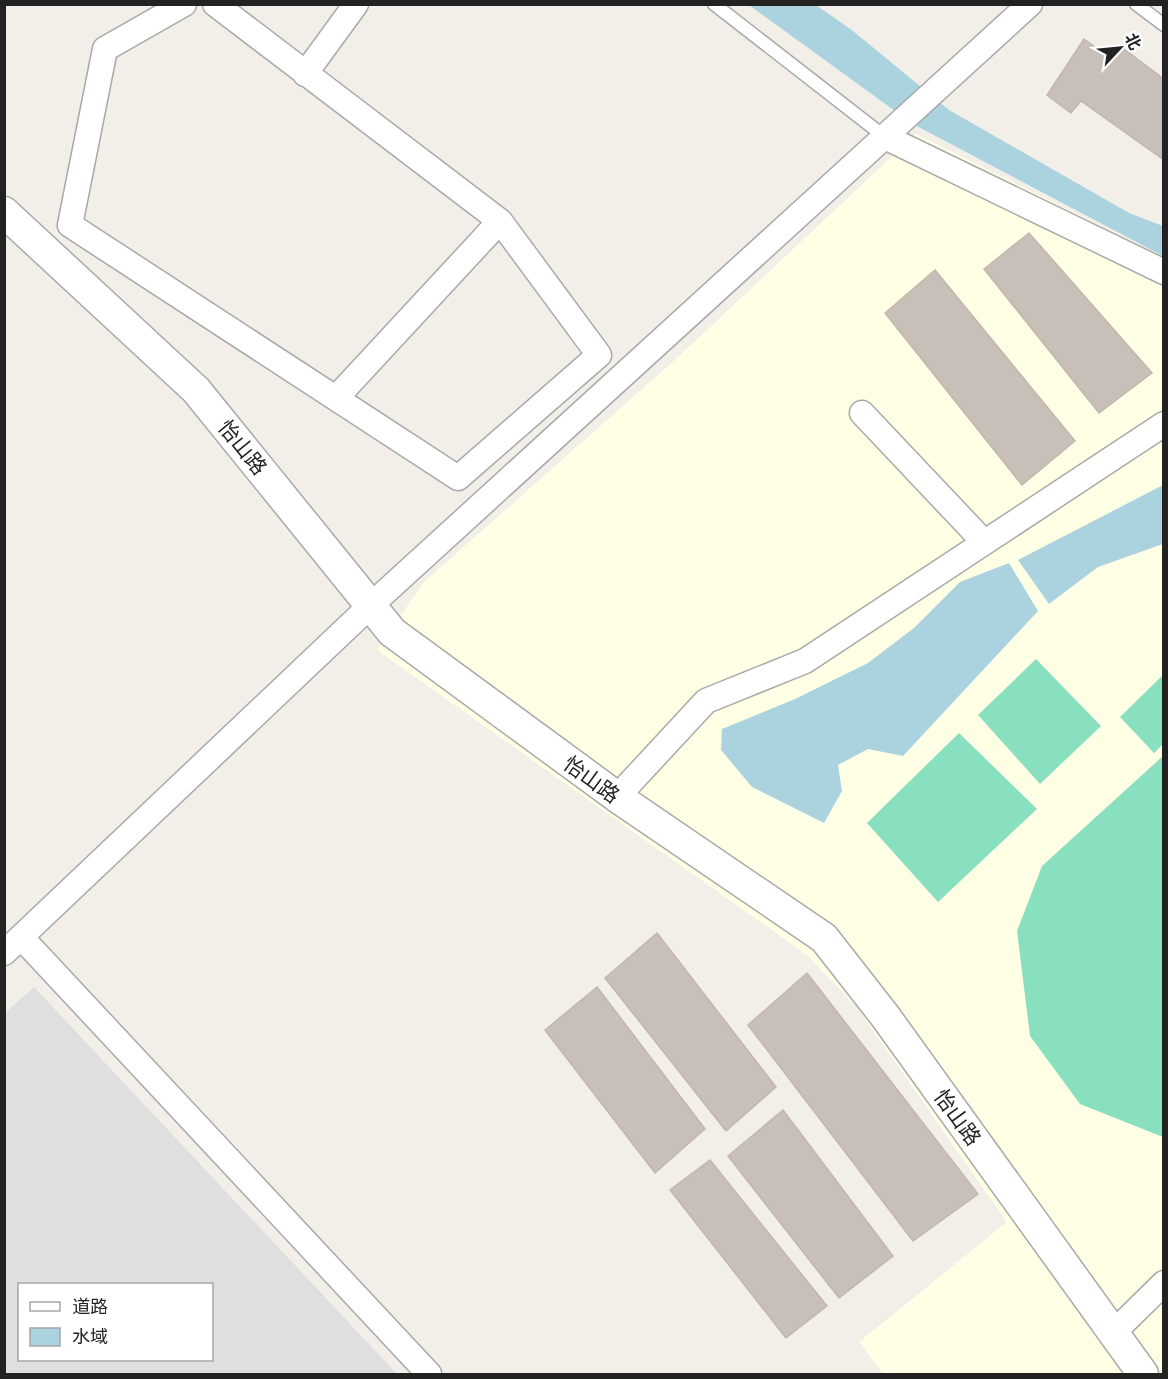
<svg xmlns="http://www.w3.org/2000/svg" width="1168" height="1379" font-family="'Open Sans','Noto Sans SC',sans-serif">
	<rect width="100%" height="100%" fill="#f2efe9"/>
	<path fill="#e0dfdf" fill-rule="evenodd" d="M34,987L397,1374H5V1013ZM20,1284H212V1360H20Z"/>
	<path fill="#ffffe5" d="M916,134L1163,257V1374H883L859,1342L1007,1222L856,1006L807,955L377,650L424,582L676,359Z"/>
	<path fill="#88e0be" d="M1036,659L1101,726L1040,784L978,715Z
		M1163,675V744L1154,753L1120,717Z
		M959,733L1037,809L938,902L867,823Z
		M1163,756L1164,1136L1163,1137L1080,1104L1030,1036L1017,931L1042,866Z"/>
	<path fill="#aad3df" d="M749,5H816L853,31L949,110L1129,213L1163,226V256L913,124Z
		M1163,485V544L1098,567L1049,604L1018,560Z
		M1009,563L1038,611L903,756L868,749L838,765L842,791L824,823L752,787L721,750L722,729L795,699L868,663L914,628L960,582Z"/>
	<path fill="#c7bfb8" stroke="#c4b6ab" stroke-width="1.5" d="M1084,39L1111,58L1124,49L1164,79V160L1081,101L1071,113L1047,95Z
		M1029,233L1152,373L1099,413L984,269Z
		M935,270L1075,441L1022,485L885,313Z
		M657,933L776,1087L726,1131L605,978Z
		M807,973L978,1194L913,1241L748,1025Z
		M597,987L705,1129L655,1173L545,1030Z
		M783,1110L893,1256L839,1298L728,1156Z
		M710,1160L827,1306L786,1338L670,1190Z"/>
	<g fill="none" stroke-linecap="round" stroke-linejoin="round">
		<g stroke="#a9a9a9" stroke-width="15">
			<path id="service" d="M714,4L885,137
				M1136,4L1164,25"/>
		</g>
		<g stroke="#a9a9a9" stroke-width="27">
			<path id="minor" d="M184,4L105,49L70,225L458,478L599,355L500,221L215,4
				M305,74L356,4
				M885,137L1164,272
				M336,398L500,221
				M862,413L984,542
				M617,797L706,701L805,661L1164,424
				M21,937L429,1374
				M4,953L370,606L1030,4
				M1114,1332L1164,1283"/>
		</g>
		<g stroke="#a9a9a9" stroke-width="33">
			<path id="tertiary" d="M4,212L196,390L392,632L617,797L824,938L885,1016L1143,1374"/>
		</g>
		<use href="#service" stroke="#fff" stroke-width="12"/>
		<use href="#minor" stroke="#fff" stroke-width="24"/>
		<use href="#tertiary" stroke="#fff" stroke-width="30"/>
	</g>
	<g text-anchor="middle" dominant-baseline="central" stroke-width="6" stroke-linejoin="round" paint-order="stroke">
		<g font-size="21" fill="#222" stroke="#fff">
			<text transform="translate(243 447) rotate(51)">怡山路</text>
			<text transform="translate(592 779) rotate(36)">怡山路</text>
			<text transform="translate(958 1117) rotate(54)">怡山路</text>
		</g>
	</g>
	<rect width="1168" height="1379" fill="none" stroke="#222222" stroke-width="12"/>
	<rect x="18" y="1283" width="195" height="78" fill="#ffffff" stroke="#a7a7a7" stroke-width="1.5"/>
	<rect x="30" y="1302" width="30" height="9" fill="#ffffff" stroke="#a7a7a7" stroke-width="1.5"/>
	<text x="72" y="1313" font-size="18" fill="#222222">道路</text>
	<rect x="30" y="1328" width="30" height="18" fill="#aad3df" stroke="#a7a7a7" stroke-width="1.5"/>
	<text x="72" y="1343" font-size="18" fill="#222222">水域</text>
	<g transform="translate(1120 48) rotate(64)" stroke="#ffffff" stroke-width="4.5" paint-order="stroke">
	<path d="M0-4.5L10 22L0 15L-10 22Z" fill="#222222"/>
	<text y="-9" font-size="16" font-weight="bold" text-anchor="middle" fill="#222222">北</text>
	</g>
</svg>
